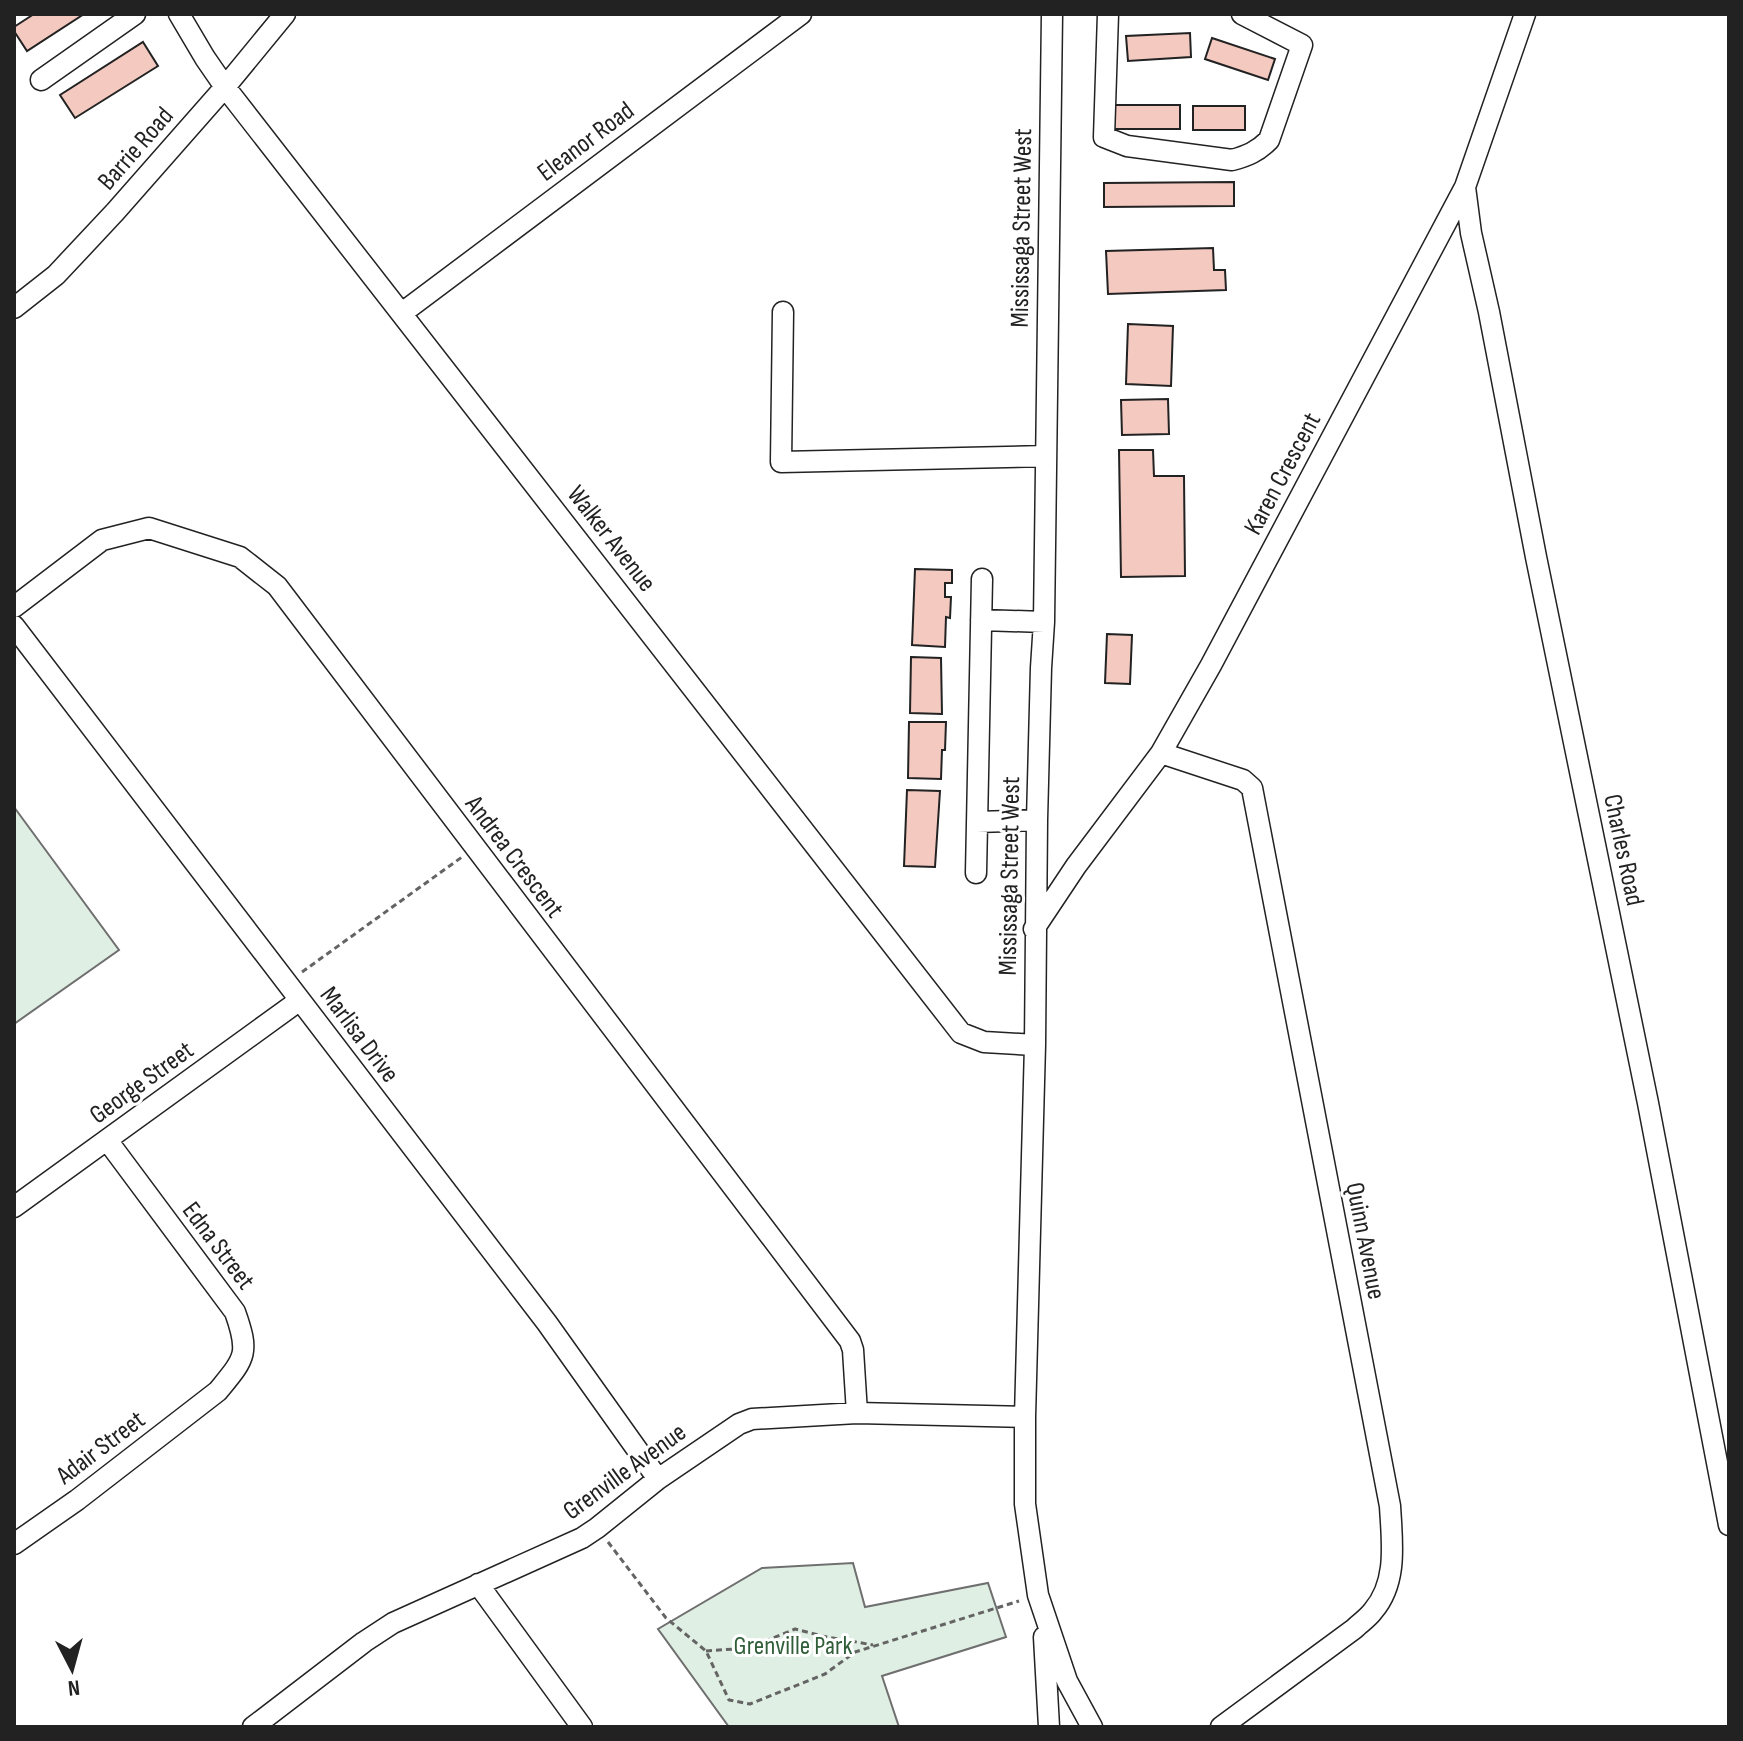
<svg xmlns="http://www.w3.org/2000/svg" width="1743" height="1741" font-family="'Sofia Sans Condensed',sans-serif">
	<rect width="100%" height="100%" fill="#fff"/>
	<path fill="#e0efe3" stroke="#6f6f6f" stroke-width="2" d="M14,807L119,950L14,1024Z
		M853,1563L865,1607L988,1583L1006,1637L882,1676L899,1727H729L658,1629L762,1568Z"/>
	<path fill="#f3c9c0" stroke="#222" stroke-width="2" d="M34,14H84L27,51L14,31V27Z
		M1190,33L1191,57L1128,61L1126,36Z
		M1212,38L1275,59L1268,80L1205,59Z
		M143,42L158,66L75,118L60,95Z
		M1113,105H1180V129H1113Z
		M1193,106H1245V130H1193Z
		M1234,182V206L1104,207V183Z
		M1213,248L1214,270H1225L1226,290L1108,294L1106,251Z
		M1128,324L1173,326L1171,386L1126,384Z
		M1168,399L1169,434L1122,435L1121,400Z
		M1119,450H1153L1154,476H1184L1185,576L1121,577Z
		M915,569L952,570V583H945V597H951L950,618L946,617L945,647L912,645Z
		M1107,634L1132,635L1130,684L1105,683Z
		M911,657L941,658L942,714L910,713Z
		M909,722H946L945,750H942L941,779L908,778Z
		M907,790L940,791L935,867L904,866Z"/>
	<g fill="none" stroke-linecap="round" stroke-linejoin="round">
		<g stroke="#222" stroke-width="23">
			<path id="minor" d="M179,14L205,58L225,87L961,1033L984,1042L1035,1045
				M1052,14L1044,622L1041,668L1037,820L1035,1045L1025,1417V1504L1038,1595L1067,1681L1092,1727
				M1108,14L1104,137L1127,146L1232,160C1247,156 1257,152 1269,140L1302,45L1242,14
				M41,80L135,14
				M1465,187L1471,233L1489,312L1536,557L1648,1103L1729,1525
				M14,308L56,275L115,212L225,87L285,14
				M783,312L781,462L1046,456
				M402,313L801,14
				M14,607L102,540L149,528L240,557L277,586L850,1341L853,1350L857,1413
				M981,620L1044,622
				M14,626L547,1323L658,1479
				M1161,753L1243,780L1252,788L1390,1506C1392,1542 1398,1582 1373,1611C1368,1618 1360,1623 1354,1629L1221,1727
				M977,822L1037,820
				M976,873L982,579
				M1034,929L1076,866L1161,753L1211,665L1465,187L1525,14
				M14,1207L300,1000
				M14,1544L77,1500L218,1391C245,1358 250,1354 235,1312L107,1140
				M478,1584L582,1727
				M1044,1637L1049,1727
				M253,1727L364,1642L393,1623L582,1538L597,1528L658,1479L739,1424L752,1419L857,1413L1025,1417"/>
		</g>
		<path stroke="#646464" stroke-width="3" stroke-dasharray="6 4" stroke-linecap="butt" d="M302,972L462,857
			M608,1542L666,1618L706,1651L729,1700L750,1704L825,1674L855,1652L1019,1601
			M706,1651L748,1648L795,1629L822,1636L873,1645"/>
		<use href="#minor" stroke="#fff" stroke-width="20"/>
	</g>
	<g text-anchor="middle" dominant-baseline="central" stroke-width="6" stroke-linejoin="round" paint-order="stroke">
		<g font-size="26" fill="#222" stroke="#fff">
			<text transform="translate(586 142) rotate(-37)">Eleanor Road</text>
			<text transform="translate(136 149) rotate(-49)">Barrie Road</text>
			<text transform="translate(1022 228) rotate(-89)">Mississaga Street West</text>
			<text transform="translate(1283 474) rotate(-62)">Karen Crescent</text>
			<text transform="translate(611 539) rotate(52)">Walker Avenue</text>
			<text transform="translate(1623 850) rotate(78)">Charles Road</text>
			<text transform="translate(514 857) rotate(53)">Andrea Crescent</text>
			<text transform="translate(1010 876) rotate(-89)">Mississaga Street West</text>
			<text transform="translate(359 1035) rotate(53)">Marlisa Drive</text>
			<text transform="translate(142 1083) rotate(-36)">George Street</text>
			<text transform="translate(1365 1241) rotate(79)">Quinn Avenue</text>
			<text transform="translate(218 1246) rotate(53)">Edna Street</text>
			<text transform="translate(101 1448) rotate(-37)">Adair Street</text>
			<text transform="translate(625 1472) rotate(-36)">Grenville Avenue</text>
		</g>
		<g font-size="26" fill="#2f5e38" stroke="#fff">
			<text x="793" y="1646">Grenville Park</text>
		</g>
	</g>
	<rect width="1743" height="1741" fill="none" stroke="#222222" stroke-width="32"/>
	<g transform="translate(72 1669) rotate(174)" stroke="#ffffff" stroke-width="6" paint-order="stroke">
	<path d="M0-6L14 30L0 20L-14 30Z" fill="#222222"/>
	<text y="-12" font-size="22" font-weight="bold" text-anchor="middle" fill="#222222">N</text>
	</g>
</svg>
